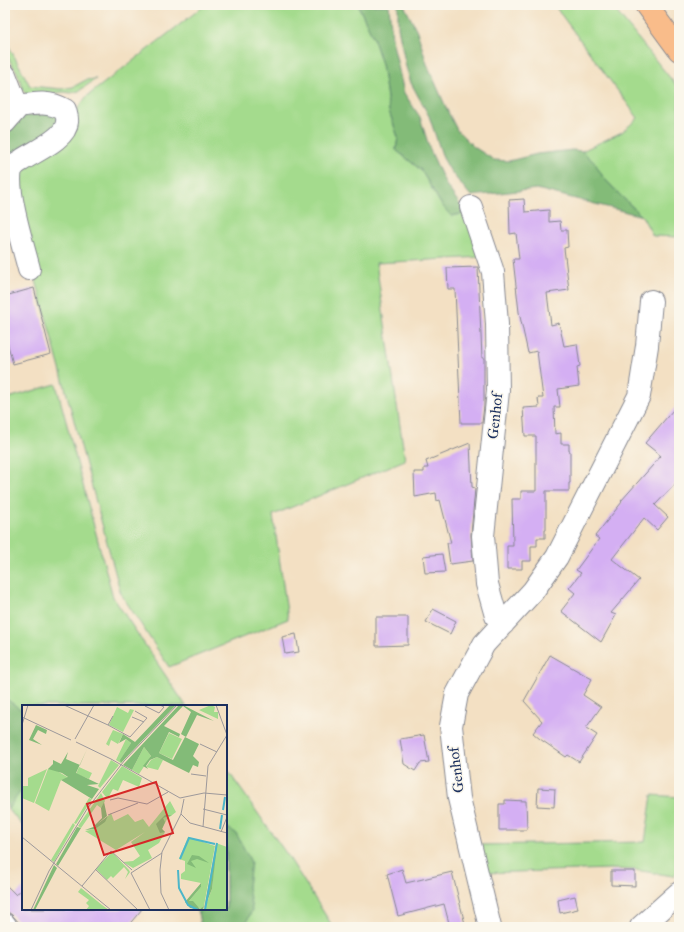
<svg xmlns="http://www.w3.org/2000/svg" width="684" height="932" font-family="'IM FELL Great Primer',serif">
	<rect width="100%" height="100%" fill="#fbf7ec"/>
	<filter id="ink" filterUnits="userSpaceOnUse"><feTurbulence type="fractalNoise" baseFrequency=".025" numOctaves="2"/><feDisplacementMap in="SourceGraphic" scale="8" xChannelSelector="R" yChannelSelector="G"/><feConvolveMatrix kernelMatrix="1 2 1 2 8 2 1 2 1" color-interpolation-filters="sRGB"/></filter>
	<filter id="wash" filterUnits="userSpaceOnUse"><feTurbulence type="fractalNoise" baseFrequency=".012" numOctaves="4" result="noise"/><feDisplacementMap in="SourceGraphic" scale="16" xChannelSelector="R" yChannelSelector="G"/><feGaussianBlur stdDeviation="0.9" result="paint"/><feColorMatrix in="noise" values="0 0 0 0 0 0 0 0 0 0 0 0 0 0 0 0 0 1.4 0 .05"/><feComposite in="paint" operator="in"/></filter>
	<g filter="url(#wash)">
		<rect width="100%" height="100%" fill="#f3e0c3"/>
		<path fill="#a4db8d" stroke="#608576" d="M205,5H358L373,37L382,64L389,111L398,137L396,150L421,170L441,204L466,213L482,257L376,263L405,460L273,515L288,619L169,667L121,594L31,262L17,169L74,114L86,97Z
			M554,5H611L679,89V237L653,236L642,216L620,195L603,177L594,163L582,151L622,132L638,118Z
			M5,39L30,86L61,89L73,87L86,80L96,79L79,91L71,93L64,92L29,96L24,92L17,72L5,53Z
			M56,384L113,597L186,706H23V826L8,809L5,800V399Z
			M226,768L288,856L333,927H201L198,913L194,909H226Z
			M652,795L679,797V870L673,876L635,870L611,869L482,873L477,845L645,842Z"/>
		<path fill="#83bb78" stroke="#4f756b" d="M358,5H389L392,39L404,93L420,117L430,150L446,185L466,213L451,216L441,204L421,170L396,150L398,137L389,111L382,64L373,37Z
			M398,5H403L405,7L417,31L427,64L448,112L457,130L474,147L494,160L509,161L537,154L572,150L582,151L595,163L603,177L620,195L642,216L537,189L471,196L451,172L443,158L429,116L411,83L406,67L398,27Z
			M55,113L61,122L5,168V134L22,116Z
			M5,698L23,711V788L8,809L5,800Z
			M226,827L236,833L251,862L248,887L252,910L244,927H201L198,913L202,909H226Z"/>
		<g id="blocks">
			<path fill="#d4aff3" d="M524,199L525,212L549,210V222L560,221L561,230H567L568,247L564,248L569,290L547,293L551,325L559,323L564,346L577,344L580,366L577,367L579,386L558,389L560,407H554L555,434L561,433V444H569V451H570V483H569V491H546V530H545V538H537V546H531V561H522V569H507V546H513L512,499H521V491H536V436H525L523,408L539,407L538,398H543L537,351L528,353L519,312L513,259H519L516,233L510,234L509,200Z
				M478,267L482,358H484V406L482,423H461L455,289H448L447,268Z
				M34,288L51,354L13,364L5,334V296Z
				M679,403V480L655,505L668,517L657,530L644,518L612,559L639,580L611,613L616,615L601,642L561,611L575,593L569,588L581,573L576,570L599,539L595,536L622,502L621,501L661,456L645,443Z
				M470,443L472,487L475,488L471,535L473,561L450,564L447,543H451L440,500L437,501L436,493L415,497L414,472H424V468H428L426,461Z
				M442,554L445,572L425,573L423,556Z
				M433,609L456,621L450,634L426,622Z
				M376,617H408V645L376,646Z
				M296,634L299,652L285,654L282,637Z
				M550,655L592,679L583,695L601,707L586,728L597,735L579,762L568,755L566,757L540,739L533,733L542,721L524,701Z
				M424,735L429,762L420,763L415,771L404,764L400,739Z
				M538,788L555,789L554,807L537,806Z
				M505,800L526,801L527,830H499V804H505Z
				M402,869L406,883L452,872L465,924L450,927L444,904L398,916L387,874Z
				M611,871H635V886L611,885Z
				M5,884L16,895L23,887V909H142L127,927H23L12,915L5,910Z
				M575,896L578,909L560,913L558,900Z"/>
		</g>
	</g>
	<g filter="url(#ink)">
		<use href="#blocks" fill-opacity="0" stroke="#878890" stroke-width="1"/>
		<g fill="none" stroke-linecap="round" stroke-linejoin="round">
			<g stroke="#878890" stroke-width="24">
				<path id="minor" d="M5,75L14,98L19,106L5,122
					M19,106C36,103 50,101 65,110C66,114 68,119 67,122C66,139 35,151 22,160C18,162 13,166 11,170C6,193 23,245 29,269
					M471,207L493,272L497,324L498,391L483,536L487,584L496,616L503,624
					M5,925L6,927
					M490,927L459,798L451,726L457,694L484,644L533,591L557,557L639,396L647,346L651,301
					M641,927L679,893"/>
			</g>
			<g stroke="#878890" stroke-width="24">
				<path id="major" d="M646,5L679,50"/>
			</g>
			<use href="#minor" stroke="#fff" stroke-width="22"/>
			<use href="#major" stroke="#f9bc8a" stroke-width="22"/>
		</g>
	</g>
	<g text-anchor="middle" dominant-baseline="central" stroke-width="3" stroke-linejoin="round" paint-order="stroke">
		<g font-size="15" fill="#1b2f5e" stroke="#fbf7ec">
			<text transform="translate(495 416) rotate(-84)">Genhof</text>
			<text transform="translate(456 770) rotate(-97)">Genhof</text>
		</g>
	</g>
	<g transform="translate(22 705)">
		<rect width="205" height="205" fill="#f3e0c3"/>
		<path d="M189,0L193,2L192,7H196V14L177,5ZM95,2L106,8L108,4L112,5L101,27L87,20ZM91,25L101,29L96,39L89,35L87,41L84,39ZM147,28L160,34L150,54L137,48ZM104,34L109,38L99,54V58L94,55ZM122,42L129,51L117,69L110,65ZM135,52L141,55L136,65L124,62L129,55ZM89,55L97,60L78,83L76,81ZM100,61L120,73L117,82L101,75L96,86L91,84L86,93L84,92L80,87ZM57,62L70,68L67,74L54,69ZM30,63L47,73L39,75L27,106L13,98L26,64ZM25,64L12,98L0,93V81H6V73ZM79,88L83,96L79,103L75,100L59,123L56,121ZM67,93L70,94L54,119L52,118ZM148,96L154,107L145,114L140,124L143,127L137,138L126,145L130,153L111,163L101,157L111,156L118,151L109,137L123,127L94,145L63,126L73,124L89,108L92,116L106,109L113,117L121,114L127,122ZM51,118L53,120L32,157L29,155ZM166,132L193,141L182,201L179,204L167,196L179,182V178L159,174V169L163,166V156L157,154ZM194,138L205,142V205H182L190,184ZM90,147L107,165L108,167L103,174L106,167L102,162L91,173L89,171L85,175L74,164ZM59,183L80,200L87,205H64L67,201L64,198L67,195L56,187Z" fill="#a4db8d"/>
		<path d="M148,0H154L99,58L98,55L109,38L104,34L97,38L101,29L113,37ZM157,0H161L192,16L175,10L164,32L159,29L169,7L161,1L142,21L158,29L157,32L147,27L137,48L151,55L163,32L177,39L171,51L177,57L176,62L171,60L167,68L135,52L128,55L124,61L126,64L121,61L129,51L122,42L110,65L101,60ZM14,20L25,25L24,29L16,25L11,34L20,40L7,35ZM65,44L54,68L77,79L65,80L77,84L70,94L39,75L46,72L40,68L26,64L31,59V55L39,59L46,47L44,54L58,60ZM82,97L85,111L74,120L86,111L83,117L73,124L63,125L74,121H72L80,113L79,103ZM143,110H150L141,113L143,117L140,124L143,127L138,128L134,119ZM55,122L59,123L36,161L34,159ZM195,140L190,184L182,204L194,140ZM170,150L177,151L187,158L175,154L169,156L174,163L165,159ZM32,160L35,163L13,205H11ZM179,178V182L167,196H171L178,204L182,201L181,205L168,203L163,197Z" fill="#83bb78"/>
		<path fill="none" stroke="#4cb6c9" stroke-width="2" d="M201,105L203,92M198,124L200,110M158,154L167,133L193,139M156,165L157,183L166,200L176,205M183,205L195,138"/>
		<path fill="none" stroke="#9d999b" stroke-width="1" d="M42,0L86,20L91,11M194,0L205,30M123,1L137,8L142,2L138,0M0,12L49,35M110,12L122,17M0,20L6,0M86,20L108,32L125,13L113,6M53,34L72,0M54,37L89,54L158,93L182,88L205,90M178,39L195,47M169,69L184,71M88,95L96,93L125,99L146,87M181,104L205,110M159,109L168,118L205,128M86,110L116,98M181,122L186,61L205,30M199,127L205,112M0,132L89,205M73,164L116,205M60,181L89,146L110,165M9,205L27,166L65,104L102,56L155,0M128,205L109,168L140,148M147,205L139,188L138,165L140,147L159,109L162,94"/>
		<path fill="#d62828" fill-opacity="0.15" stroke="#d62828" stroke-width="2" d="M134,77L151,128L82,150L65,99Z"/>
		<rect width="205" height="205" fill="none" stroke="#1b2f5e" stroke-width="2"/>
	</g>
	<rect width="684" height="932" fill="none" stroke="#fbf7ec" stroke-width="20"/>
</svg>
